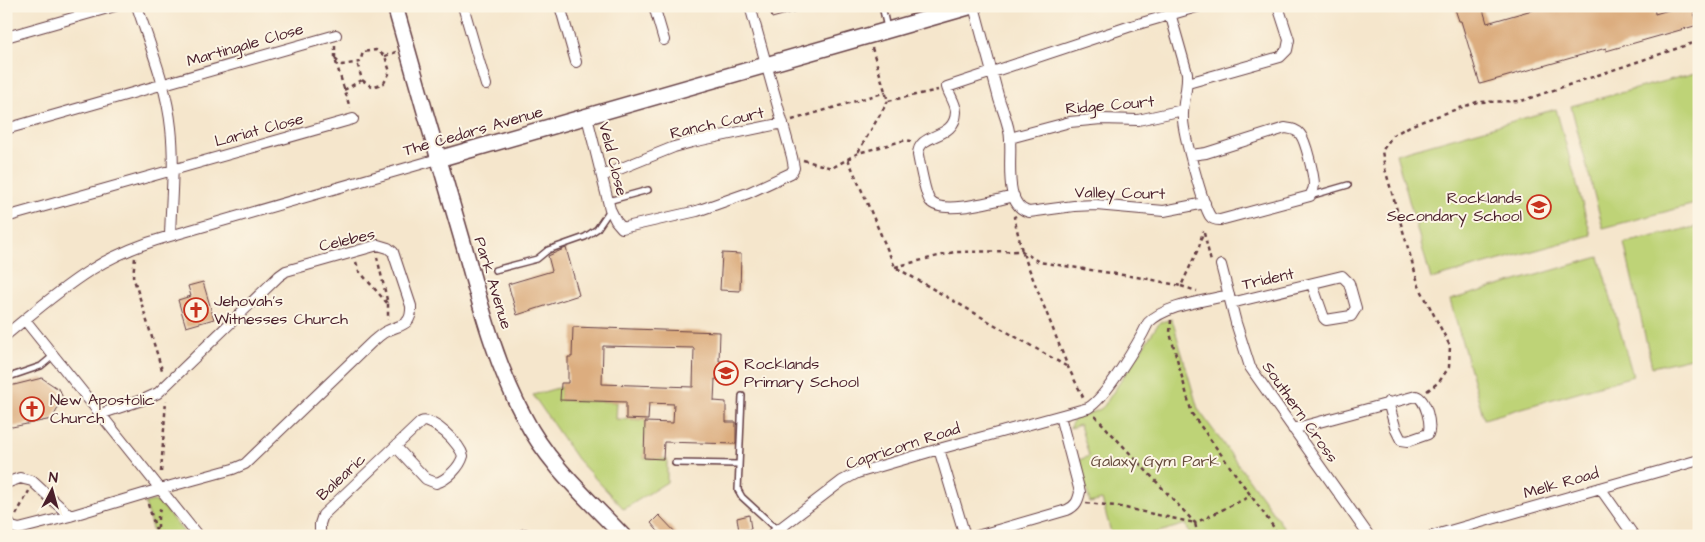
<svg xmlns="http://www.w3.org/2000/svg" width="1705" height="542" font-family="'Architects Daughter',sans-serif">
	<rect width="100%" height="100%" fill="#fcf5e5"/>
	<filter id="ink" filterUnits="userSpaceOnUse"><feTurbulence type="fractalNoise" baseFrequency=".02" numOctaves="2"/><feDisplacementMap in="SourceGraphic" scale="10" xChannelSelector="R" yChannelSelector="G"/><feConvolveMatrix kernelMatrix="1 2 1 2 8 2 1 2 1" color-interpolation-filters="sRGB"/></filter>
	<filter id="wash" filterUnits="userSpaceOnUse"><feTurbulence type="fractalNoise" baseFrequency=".0096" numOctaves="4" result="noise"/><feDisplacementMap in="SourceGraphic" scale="20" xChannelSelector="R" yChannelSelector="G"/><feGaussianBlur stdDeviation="1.12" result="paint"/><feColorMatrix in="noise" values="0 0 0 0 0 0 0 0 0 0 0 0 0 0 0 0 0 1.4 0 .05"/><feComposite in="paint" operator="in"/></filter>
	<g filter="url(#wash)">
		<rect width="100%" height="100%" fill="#f5e6cc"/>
		<path fill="#bed377" stroke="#847951" d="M1699,72V203L1603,228L1571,106Z
			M1556,109L1591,235L1431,279L1396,154Z
			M1699,226V356L1652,367L1624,243Z
			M1599,257L1633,376L1484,419L1450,300Z
			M1172,319L1198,409L1290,536H1190L1186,524L1145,536H1112L1102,500L1090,503L1079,460L1089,456L1080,425L1070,428C1071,414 1096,415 1104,406L1157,326L1161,322Z
			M561,387V400L617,402L616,419L646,420L644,458L667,459V482L624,509L577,459L533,395Z
			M154,501L160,504L187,536H154L145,503Z"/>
		<g id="blocks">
			<path fill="#dcad7f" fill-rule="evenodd" d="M769,6H804V9L772,18Z
				M1454,6H1482L1487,23L1546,6H1654L1655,14L1682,6H1692L1698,25L1606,51V48L1480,84L1461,21H1459Z
				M566,248L579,295L517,315L508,284L552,271L548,256Z
				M722,253L741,254L740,291L720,290Z
				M203,282L214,319L186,327L178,300L191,296L188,286Z
				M573,327L720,332L719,361H724L723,379H715L714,401L726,402V422H736V444L664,442L663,459L644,458L645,422L673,423L674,404L649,403L648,420L626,419V402L560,400L561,383H568V357H572ZM603,346L694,348L693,387L602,384Z
				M42,378L60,390L63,399L52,419L12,427L6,424V387Z
				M659,515L679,536H662L651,523Z
				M749,515L751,529L739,531L737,518Z"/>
		</g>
	</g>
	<g filter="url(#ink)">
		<use href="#blocks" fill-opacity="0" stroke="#643d43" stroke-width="1"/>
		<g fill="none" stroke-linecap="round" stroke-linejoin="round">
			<g stroke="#643d43" stroke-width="8">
				<path id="lane" d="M882,6L887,28
					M925,6L927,16
					M1310,196L1348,185
					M608,201L648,190
					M495,270L537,259L548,250L585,237L597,229L610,210
					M6,378L41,366L53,356
					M742,396L738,490L742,497L778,530
					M675,463L738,464"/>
			</g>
			<g stroke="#643d43" stroke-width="12">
				<path id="street" d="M137,6C150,46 167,87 171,128C175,164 171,200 170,236
					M463,6L486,85
					M560,6L576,62
					M654,6L664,40
					M974,6C982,37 991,68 999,99C1003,112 1010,126 1010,140C1012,159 1003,206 1029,212L1074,206L1096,205L1164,211L1205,203
					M1168,6L1187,73C1188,89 1182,104 1183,119C1183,133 1203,205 1210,216C1212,219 1216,220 1220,220L1310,196C1312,192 1314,190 1314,185C1314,176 1306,141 1300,134C1296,129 1291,129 1285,128L1206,153L1191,155
					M6,37L115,6
					M1188,83L1280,57L1287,50L1289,40L1278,6
					M587,117L610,209L616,221L622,228L697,211L748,193L791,173L794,168L792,157L750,6
					M6,129L336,35
					M1010,138L1070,122L1101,119L1138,120L1183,110
					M602,176L674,147L692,142L783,123
					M1014,196C998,200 942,216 930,201C925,194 920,165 918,155C918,131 955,141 956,112C956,103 949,95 947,87L1128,27L1200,6
					M6,217L353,119
					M1221,265L1236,323L1250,367L1369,536
					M1231,303L1342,276L1349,283L1356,308L1351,316L1326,320L1324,318L1312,284
					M25,320L198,536
					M6,335C33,313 59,290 89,271C114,255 141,244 170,236L438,159
					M1293,429L1416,396C1426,399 1432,425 1428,434L1408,441L1401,440L1396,430L1388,402
					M939,449L965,536
					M6,483L20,478L32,481L70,516
					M1600,488L1634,536
					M6,519L12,527L19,529L70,516L160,489L233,469L245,464L372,342C376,339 381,334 385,332C400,324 412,327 411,306L393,252L388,248L378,245L286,271L279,276L158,393L145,399L100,414
					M320,536V524L323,515L421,422C433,417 460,444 463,456C460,467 447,480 436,483L426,479L396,447
					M520,536L525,534L530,536
					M770,536L842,481L857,473L939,449L1088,408C1105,399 1139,342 1148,323C1165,305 1205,301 1229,295
					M977,536L1067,510C1076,506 1078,501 1080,492L1060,416
					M1432,536L1699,460"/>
			</g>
			<g stroke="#643d43" stroke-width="18">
				<path id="secondary" d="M395,6C417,84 439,161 462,239C479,299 494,361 524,417C547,463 588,499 623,536
					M438,159L972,6"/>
			</g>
			<path stroke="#643d43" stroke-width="2.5" stroke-dasharray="4 4" stroke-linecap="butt" d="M335,46V59L350,108
				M872,48L888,101L938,90
				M385,56L396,52
				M335,59L342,65L360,62L363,52L376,50L385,56L390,72L384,83L372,87L362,80L357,62
				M344,90L362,80
				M792,120L886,92
				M858,152L888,101
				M848,159L895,267L1066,366
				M803,160L832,168L858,153L906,140L911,141
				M1016,216L1014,217L1022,251L1068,367L1084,399
				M1204,233L1211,262
				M377,257L388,304V320
				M135,258L133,276L163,373
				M356,262L359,271L387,303
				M895,267L954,252L1022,251L1039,262L1149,279L1181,286L1199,247L1203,231
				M1181,286L1197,291
				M1171,320L1170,333L1192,414L1280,536
				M1427,391L1439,382L1449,367L1450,346L1419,286L1385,169L1382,151L1393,135L1412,125L1477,102L1521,101L1699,41
				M1095,416L1195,523L1251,496
				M161,472L166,400
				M1086,503L1116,506L1195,523L1198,536
				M148,504L158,536
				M16,515L29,491
				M158,528V516L161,506"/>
			<use href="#lane" stroke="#fff" stroke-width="5"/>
			<use href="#street" stroke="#fff" stroke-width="10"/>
			<use href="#secondary" stroke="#fff" stroke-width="15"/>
		</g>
	</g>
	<defs>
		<g id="school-ring" transform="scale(1.25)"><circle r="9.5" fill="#fcf5e5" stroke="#c8321e" stroke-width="1.5"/><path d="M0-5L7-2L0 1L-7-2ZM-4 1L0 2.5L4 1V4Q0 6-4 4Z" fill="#c8321e"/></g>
		<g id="church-ring" transform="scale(1.25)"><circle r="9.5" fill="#fcf5e5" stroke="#c8321e" stroke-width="1.5"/><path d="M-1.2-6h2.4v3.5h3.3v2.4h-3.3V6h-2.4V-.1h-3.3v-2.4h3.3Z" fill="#c8321e"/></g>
	</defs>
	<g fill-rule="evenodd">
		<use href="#school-ring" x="1539" y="207"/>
		<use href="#church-ring" x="196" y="310"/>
		<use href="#school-ring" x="726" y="373"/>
		<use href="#church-ring" x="32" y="409"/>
	</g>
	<g text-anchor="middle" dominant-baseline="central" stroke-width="4" stroke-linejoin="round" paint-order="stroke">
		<g font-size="16" fill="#4a1f2b" stroke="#fcf5e5">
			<text transform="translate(245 45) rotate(-16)">Martingale Close</text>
			<text transform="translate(1110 105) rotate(-5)">Ridge Court</text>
			<text transform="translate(717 123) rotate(-13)">Ranch Court</text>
			<text transform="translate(259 130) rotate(-15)">Lariat Close</text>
			<text transform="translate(473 131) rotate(-16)">The Cedars Avenue</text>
			<text transform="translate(613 159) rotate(76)">Veld Close</text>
			<text transform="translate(1120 193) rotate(1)">Valley Court</text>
			<text transform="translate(347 240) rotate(-13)">Celebes</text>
			<text transform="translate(1268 279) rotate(-13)">Trident</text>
			<text transform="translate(493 283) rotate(73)">Park Avenue</text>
			<text transform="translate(1300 412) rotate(55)">Southern Cross</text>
			<text transform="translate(903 446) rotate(-18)">Capricorn Road</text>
			<text transform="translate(341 477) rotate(-43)">Balearic</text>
			<text transform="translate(1561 483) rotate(-16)">Melk Road</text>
		</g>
		<g font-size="16" fill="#4a1f2b" stroke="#fcf5e5" text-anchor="start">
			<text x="1522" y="198" text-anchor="end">Rocklands<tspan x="1522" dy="18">Secondary School</tspan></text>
			<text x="214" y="301">Jehovah's<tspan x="214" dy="18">Witnesses Church</tspan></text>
			<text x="744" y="364">Rocklands<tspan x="744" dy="18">Primary School</tspan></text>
			<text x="50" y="400">New Apostolic<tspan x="50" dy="18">Church</tspan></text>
		</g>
		<g font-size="16" fill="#674c3e" stroke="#fcf5e5">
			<text x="1155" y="461">Galaxy Gym Park</text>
		</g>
	</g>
	<rect width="1705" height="542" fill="none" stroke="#fcf5e5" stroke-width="25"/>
	<g transform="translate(52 490) rotate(6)" stroke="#fcf5e5" stroke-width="4" paint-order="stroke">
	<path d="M0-4L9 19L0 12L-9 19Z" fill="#4a1f2b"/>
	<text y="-8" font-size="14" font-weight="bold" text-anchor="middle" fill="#4a1f2b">N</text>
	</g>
</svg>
